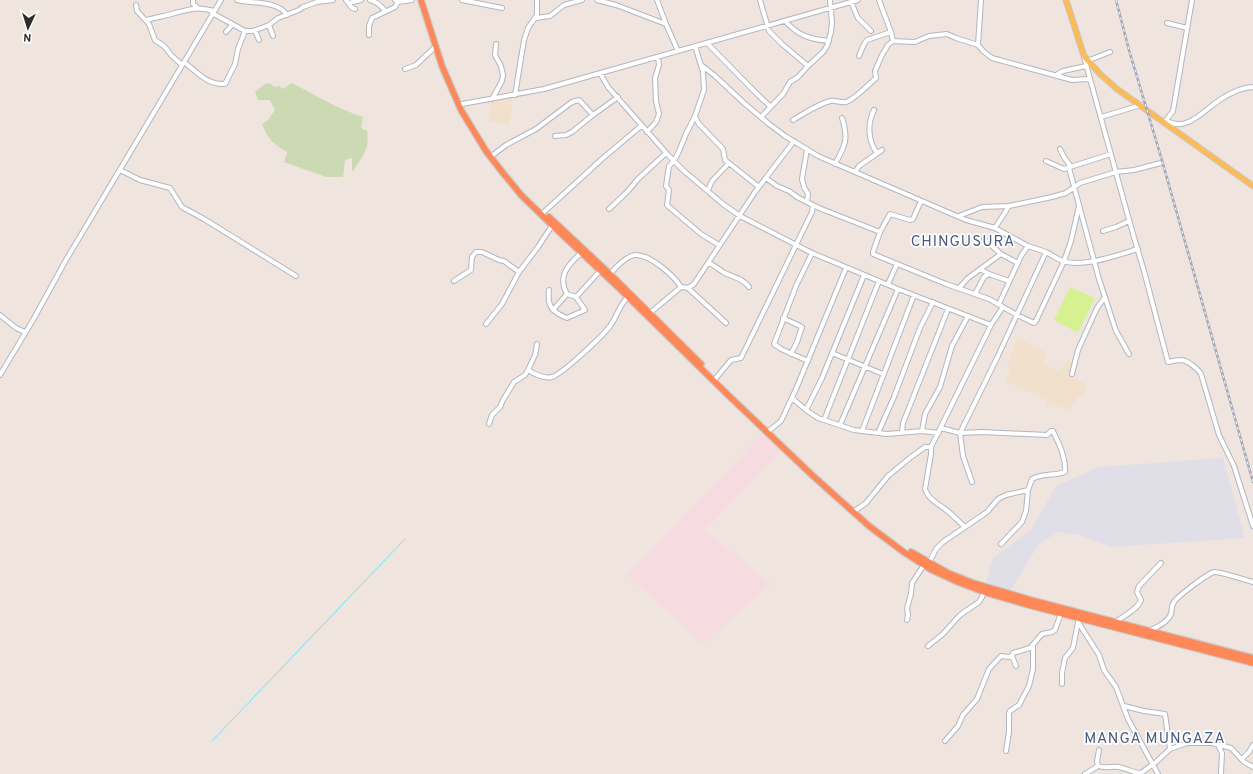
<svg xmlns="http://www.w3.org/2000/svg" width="1253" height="774" font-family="Overpass,sans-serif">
	<rect width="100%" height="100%" fill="#efe5de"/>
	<path fill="#e0dee7" d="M1223,458L1245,538L1111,547L1080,535L1058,532L1039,544L1010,591L986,582L993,558L1031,530L1056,486L1099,467Z"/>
	<path fill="#f1e0cc" d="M507,97L513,99L511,106L512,110L509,125L488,121L492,109L487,101Z
		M1017,338L1047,352L1042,363L1056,370L1060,371L1067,360L1078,365L1072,377L1087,384L1084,395H1079L1069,410L1054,404L1051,408L1046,405L1047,400L1005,381L1011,370L1006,368Z"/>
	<path fill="#f6dbe0" d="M764,432L782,450L705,530L771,584L703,644L627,575Z"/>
	<path fill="#ccdab3" d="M269,83L275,87L279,86L283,89L292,83C315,95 338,109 363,117L361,128L365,130H367C370,149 363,156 353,171H352V158L345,160L343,177H326L284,162L287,152C273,144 268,139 262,124L268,120L275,110L270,100H258L255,92L265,84Z"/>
	<path fill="#d6f192" d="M1070,287L1095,298L1078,333L1054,320Z"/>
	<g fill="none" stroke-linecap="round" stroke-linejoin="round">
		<path stroke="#6ae7f7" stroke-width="1" d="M212,741L405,539"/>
		<g stroke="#b2b6c1" stroke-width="6">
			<path id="minor" d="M193,0V4L198,8
				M237,0C253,4 277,0 287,15
				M346,0L352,8L355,9
				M370,0C377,2 381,5 385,11
				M395,0L398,2L412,0
				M462,0L502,8
				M597,0L616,5L666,24
				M657,0L666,24L678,51
				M760,0L769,31L782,44L808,66
				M879,0L891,32L893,41
				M981,0L978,45L983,51L992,58L1072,80L1089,79
				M851,2L858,18L871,31
				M349,3L361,0
				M136,5L137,11L149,24L155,40L164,46L172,56L182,65
				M212,13L245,31H253L269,25L278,18L299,10L303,7L317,2L333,0
				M536,18L550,16L564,5L582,0
				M147,20C156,17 166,16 175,13C192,9 196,6 214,11
				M785,21C799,36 809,39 829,41
				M1167,23L1187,28
				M269,25L273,36
				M255,30L259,40
				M226,32L232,25
				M369,35V26L372,18L395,7L398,2
				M707,43L757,94L771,107
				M695,46L703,72L704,90L695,116L686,134L679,151L674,161L669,166L666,186L669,190L667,205L668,206L701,234L719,245
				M859,56L864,44L867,40L891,32
				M1084,57L1133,234L1144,271L1168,362C1172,361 1177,360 1182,360C1188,361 1198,369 1201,374L1219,435L1234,466L1253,526
				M1087,61L1110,52
				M184,62C197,72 207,85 225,84L235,64L238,49L245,31
				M701,65L714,75L744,103L769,124L785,136L818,156L966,220L995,228L1028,246
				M405,69L416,65L435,47
				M600,73L608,87L669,156L684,171L723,204L740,216L812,253L898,289L991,325
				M1056,75L1063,71L1086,66
				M515,95L524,40L528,28L537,15V0
				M492,99L502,81L503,75L501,66L495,55L496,44
				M462,104L544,89L858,0
				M874,110C867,124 868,141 877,153
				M695,117L699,124L723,149L725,160L759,187
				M761,117L783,94L790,82L798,77L808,66L823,52L827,46L831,32L832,22L830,0
				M1101,117L1141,105
				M793,120C805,113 816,105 830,101C835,100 841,103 846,102C855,99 868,85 876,78L875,71L882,55L888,45L893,41L915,42L929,36L947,34L956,38L978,45
				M1166,120C1186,134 1205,109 1221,99C1229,94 1243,87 1253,87
				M1164,123L1173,111L1192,0
				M647,132L656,122L659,114L656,101L655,78L659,65L658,57
				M555,136L566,135L572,132L593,115L618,97
				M1060,149L1064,157L1071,167
				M493,155L506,145L536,129L572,102L579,100L581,102L593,115
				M1046,161L1064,169L1111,154
				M835,164C845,146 849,139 842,118
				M1069,168L1099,279L1116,331L1129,354
				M120,170L140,180L170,188L182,207L204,219L296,276
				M855,172L859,166L882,150
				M766,178L777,186L789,191L797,197L819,208L880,232L890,214L910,220L913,219L921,201
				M708,190L712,181L729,163
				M807,202L808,194L804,187L802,179L807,149
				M609,209L627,192L638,179L666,153
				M544,212L603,158L641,126
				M959,216L982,207L1009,206L1052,197L1066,193L1080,183L1116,172L1134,170L1161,163
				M995,228L1009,206
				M1103,231L1116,227L1129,221
				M880,232L873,252V254L946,284L989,299L1017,315L1034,323L1036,321L1064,261L1071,241L1079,206
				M984,239L1001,254L1018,263
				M709,263C715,266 719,269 723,272C732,277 743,278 749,287
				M980,269L989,274L1009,281
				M610,274C616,267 626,256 635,255C650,254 674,276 681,287
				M454,281L471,270L472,257L476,252H482L499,260L504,261L519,272
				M888,284L897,264
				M688,288L726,323
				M959,288L968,278L1001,254
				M549,290C547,306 552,312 567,318L585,310L576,297
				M567,294C557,276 568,265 581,253
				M975,294L984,277L989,274
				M999,304L1021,256L1028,246L1046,252
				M553,310L567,294L576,297L600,271
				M650,313L681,287L688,288L694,284L755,192L794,141
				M0,315L16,328L25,332
				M783,318L802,327L797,342L791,354
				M486,324L502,304L519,272L538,247L553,224
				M832,353L883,374
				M808,361L781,349L774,344L796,286L812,253
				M528,370C534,374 545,379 552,377C562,374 603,336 610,326C617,317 619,305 628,297
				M1072,374L1078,350L1097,308L1105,297
				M0,375L33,320L66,260L221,0
				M716,378L731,360L741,358L812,212L813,205
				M792,398L806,410L818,418L854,430L887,434L922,431L939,433
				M806,410L822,378L864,275
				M824,420L879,281
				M489,424L492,415L500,407L503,400L514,382L525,375L528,370L535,355L537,344
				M840,425L898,289
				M770,430L781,421L796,389L846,268
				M862,431L914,295
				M922,431L925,414L940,387L952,346L968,316
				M902,432L903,423L948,309
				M878,433L894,397L920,328L933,302
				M972,482L963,456L960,433L997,358L1046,252C1052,255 1057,259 1063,261C1083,268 1117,255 1138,249
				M856,510L866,503L888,476L911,457L925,447H931
				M964,526C958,521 952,514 945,509C937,503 928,499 925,489L931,454V447L991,325L1003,307
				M1001,544L1022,522L1026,511L1028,490
				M929,563L936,549L943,542L987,512L998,499L1006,495L1028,490L1032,479C1043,473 1054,476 1065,472C1066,457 1059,444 1053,431H1051L1047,435L982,432L960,433L941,428
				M1079,617L1078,622L1099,655L1104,670L1116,687L1128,719L1158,774
				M907,620L908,615L907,608L911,594L912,583L924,565
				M1115,622C1123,617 1138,609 1141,600L1137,592L1139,586L1161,563
				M1149,631C1157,627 1167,623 1171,614C1172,610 1171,606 1174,602C1178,596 1207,574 1214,572C1219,571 1245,580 1253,582
				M928,646L943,634L960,615L979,602L982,597L984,591
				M1016,666L1012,656L1013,653L1030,648L1042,634L1052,632L1055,630L1061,613
				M1062,684V673L1065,658L1073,648L1078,622
				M1124,706L1144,711L1165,714L1170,749
				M945,741L958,726L963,715L977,699L989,669L1001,656L1009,657L1012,656
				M1218,745L1222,753L1221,774
				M1006,751L1009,732V713L1010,711L1019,705L1029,686L1033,669V645
				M1242,759L1249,752L1253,745
				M1098,766L1097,761L1099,750
				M1085,774L1098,766C1106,769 1111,766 1118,767C1126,768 1133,773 1141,773L1156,762L1170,749L1187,743H1212L1231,748L1244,762L1253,767"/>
		</g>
		<g stroke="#c8c8c8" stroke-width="7">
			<path id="major" d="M1066,0L1084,56L1100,74L1117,89L1253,186"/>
		</g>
		<g stroke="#c8c8c8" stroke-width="8">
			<path id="highway" d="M421,0L442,66L461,110L486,151L503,173L522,196L552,225L619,288L727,394L812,475L869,526L905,553L930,569L958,582L984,592L1032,606L1253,663
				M549,217L610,274L701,364
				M911,552L948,573L973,583L1031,600L1253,658"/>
		</g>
		<use href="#minor" stroke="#fff" stroke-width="4"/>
		<use href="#major" stroke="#fbbc57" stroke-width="5"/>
		<use href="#highway" stroke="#ff8858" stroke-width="5.5"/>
		<g stroke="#a0a7b8" stroke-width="2.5">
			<path id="rail" d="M1116,0L1129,50L1161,157L1253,482"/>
		</g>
		<use href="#rail" stroke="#fff" stroke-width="1" stroke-dasharray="3" stroke-linecap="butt"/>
	</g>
	<g text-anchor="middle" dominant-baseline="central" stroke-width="3.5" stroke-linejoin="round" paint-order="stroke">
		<g font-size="15" letter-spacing="1" fill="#495b81" stroke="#fff">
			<text x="963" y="242">CHINGUSURA</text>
			<text x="1155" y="739">MANGA MUNGAZA</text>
		</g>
	</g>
	<g transform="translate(28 28) rotate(184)" stroke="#ffffff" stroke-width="3" paint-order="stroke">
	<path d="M0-3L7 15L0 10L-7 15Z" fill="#2c2c2c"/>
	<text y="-6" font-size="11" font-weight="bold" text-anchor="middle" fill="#2c2c2c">N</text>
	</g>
</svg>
